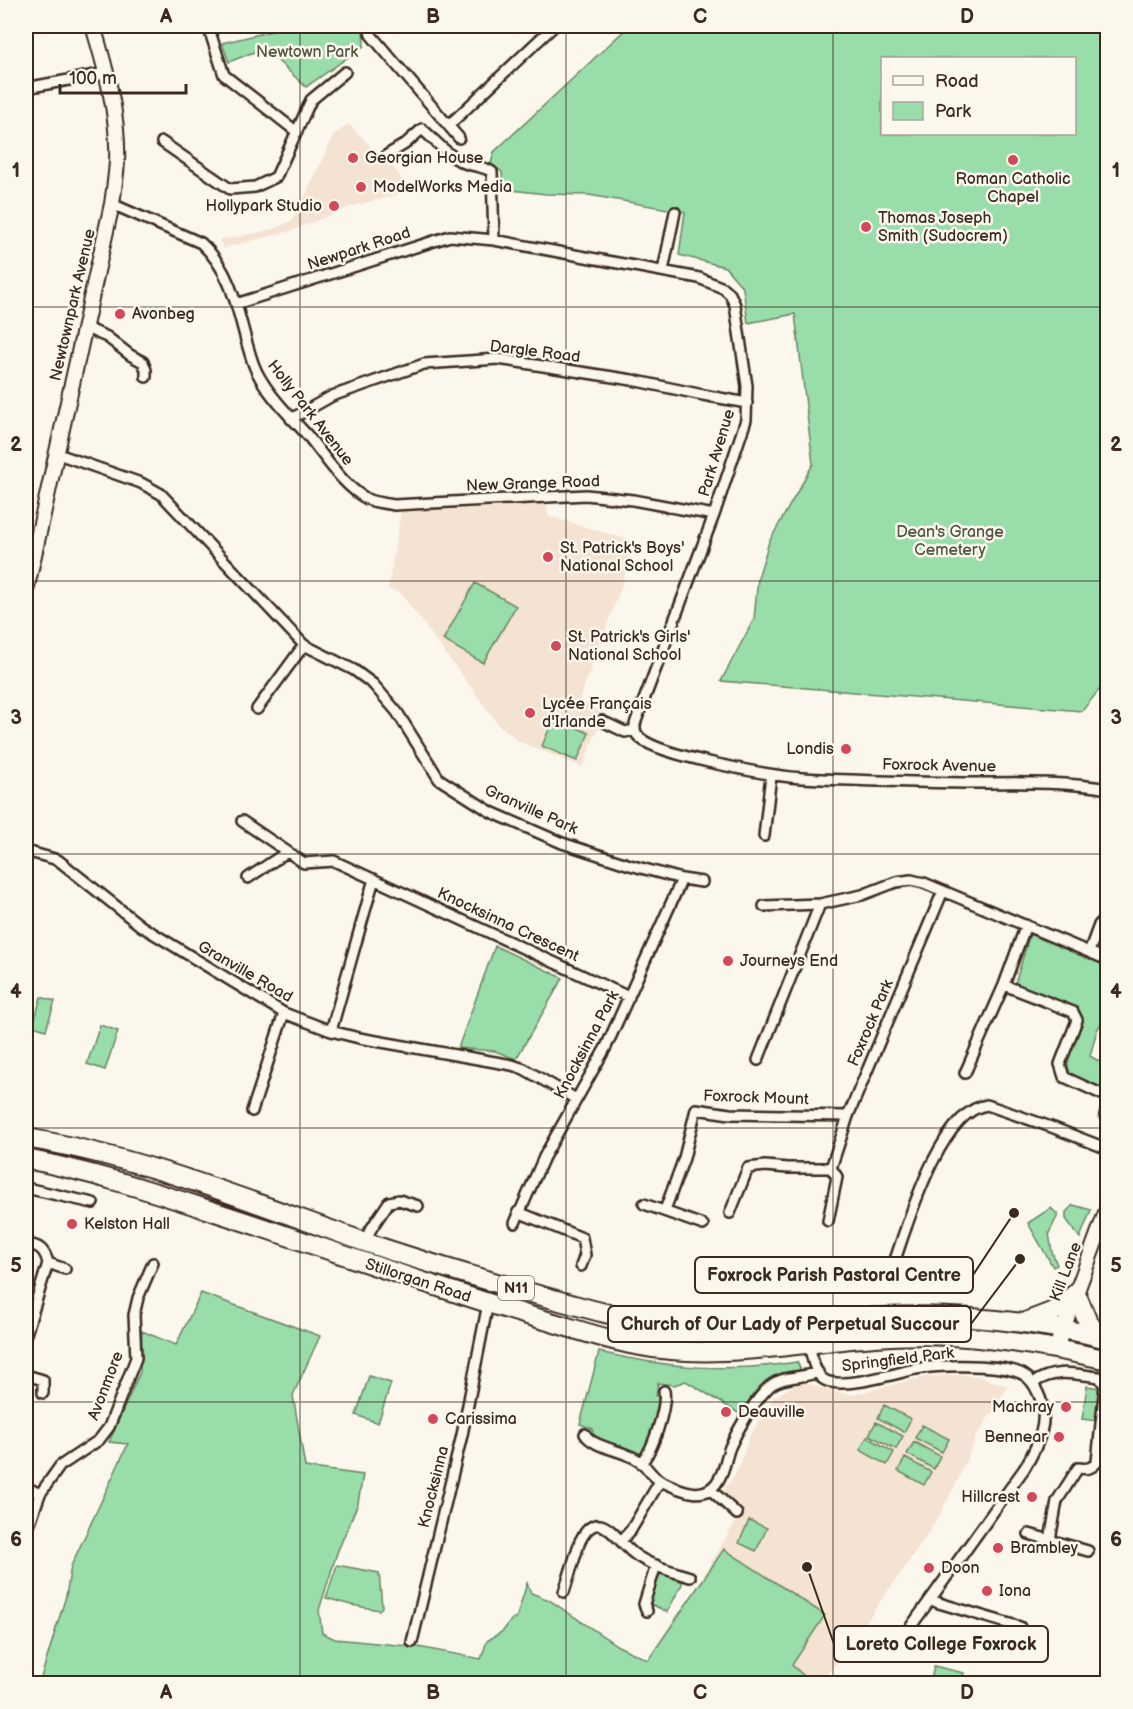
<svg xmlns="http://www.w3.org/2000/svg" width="1133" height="1709" font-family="'Balsamiq Sans',sans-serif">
	<rect width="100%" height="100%" fill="#fbf7ec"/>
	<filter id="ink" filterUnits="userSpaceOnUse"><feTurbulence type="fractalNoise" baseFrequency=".0167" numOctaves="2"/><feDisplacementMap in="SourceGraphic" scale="12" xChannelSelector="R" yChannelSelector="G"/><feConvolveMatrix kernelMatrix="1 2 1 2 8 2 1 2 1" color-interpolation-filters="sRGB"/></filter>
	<g filter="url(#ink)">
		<path fill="#f4e2d2" d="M349,124L376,152L391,164L410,191L353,206L291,231L223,248L219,239L232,238L274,229L291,221L298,211L334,135Z
			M547,505L548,516L633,541L623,582L579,700L604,714L582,767L520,742L499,725L400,592L388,589L401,512Z
			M961,1375L978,1376L1008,1386L976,1437L956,1484L934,1525L840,1659L819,1683H797L684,1609L743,1509L723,1491L738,1470L749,1437L774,1397L801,1381L830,1391L852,1395L911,1380L931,1376Z"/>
		<path fill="#9da" stroke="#6a8464" stroke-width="1.5" fill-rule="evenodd" d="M279,26H365L363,28L364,46L306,87L264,48L229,62L222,43L272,31Z
			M629,26H1107L1108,679L1082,711L721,681L754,619L758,578L769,542L813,464L795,314L748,323L743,288L725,267L679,255L685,212L589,195L546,194L503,189L502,172L491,164L494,152ZM882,58H1074V134H882Z
			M475,583L516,606L483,663L443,640Z
			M554,718L589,733L577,761L542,746Z
			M1030,934L1107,966V1014L1097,1030L1090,1056L1107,1066V1091L1070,1074C1063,1056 1074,1039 1081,1023L1076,1008L1015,984Z
			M495,946L563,978L516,1059L495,1051L458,1048Z
			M41,997L55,1001L46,1030L33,1026Z
			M100,1025L118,1031L105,1070L87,1064Z
			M1073,1205L1091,1210L1080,1238L1066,1219V1212Z
			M1051,1208L1058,1215L1049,1233L1052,1252L1057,1265L1053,1267L1028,1223Z
			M201,1293L320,1336L293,1395L305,1467L363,1475L358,1503L337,1553L319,1610L322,1633L335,1639L418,1647L481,1659L487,1641L503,1631L512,1619H516L527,1583L531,1593L549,1600L618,1646L648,1660L724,1549L825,1615L792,1665L812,1683L39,1684L66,1596L71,1566L128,1444L109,1442L140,1372L142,1331L176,1345Z
			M599,1352C668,1368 727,1373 797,1362L801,1370C766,1371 758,1387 740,1414L686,1381L674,1385L658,1383L656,1396L662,1398L652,1438L641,1456H637L618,1447L591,1438L593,1429L580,1424Z
			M369,1376L391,1383L378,1423L356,1415Z
			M1087,1386L1100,1388L1099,1395H1101L1098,1421L1082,1419Z
			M884,1405L911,1419L904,1432L878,1418Z
			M876,1422L903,1436L896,1449L869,1435Z
			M922,1425L949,1439L942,1452L915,1438Z
			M867,1437L894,1452L887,1465L860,1450Z
			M914,1442L940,1456L934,1469L907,1454Z
			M905,1458L931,1472L924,1485L898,1471Z
			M749,1520L767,1528L756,1551L739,1543Z
			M337,1565L379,1573L382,1607L379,1610L351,1605L326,1598Z
			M664,1570L681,1578L682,1584L667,1612L649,1603L657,1572Z
			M934,1666L964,1673L961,1683H947L931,1680Z"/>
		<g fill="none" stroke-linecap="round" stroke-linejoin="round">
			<g stroke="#3b2a1e" stroke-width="14">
				<path id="street" d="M208,26L224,75L297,132
					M371,26L369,28L371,35L459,138
					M26,88L106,73
					M449,125L554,26
					M162,142L230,189L255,187L276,177L311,100L345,72
					M387,155L405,144L422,129C434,139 446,154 460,161C470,167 482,165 492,172L494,240
					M112,204L201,243C236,275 238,320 253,363C262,389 290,416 308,436C326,458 342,485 367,499C375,503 386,503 394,505L586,495L633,500L714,515
					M663,271L675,212
					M236,304L450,236L494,240L699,278L723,288L730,294L735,305L747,386L746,420L714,515L636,721C634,727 634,733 640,738C660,756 772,776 802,778C857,781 912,782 966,783C1013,783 1061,781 1108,789
					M86,328L107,337L130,355L143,362L146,370V377
					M291,419L332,396L424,364L498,359L632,380L703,395L747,403
					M58,454L141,483L161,494L304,645L354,670L373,684L397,712L439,779L491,812L562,843L630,865L682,879L702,882
					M257,709L304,645
					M602,721L625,732L635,730
					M242,821L304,863L334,861L629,997
					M764,836L771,775
					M26,851L58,860L141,926L284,1013L331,1031L359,1038L512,1065L524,1069L576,1099
					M248,878L287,852
					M764,906L820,904L862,895L896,882L911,880L924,883L1108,960
					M1089,952L1099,925L1108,915
					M1004,985L1073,1012L1077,1020L1060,1064L1064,1077L1108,1097
					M331,1031L374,879
					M758,1060L820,904
					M965,1073L1004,985L1026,925
					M252,1111L284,1013
					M1105,1115L1108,1106
					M26,1188L93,1203
					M644,1204L703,1225
					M665,1210L684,1158L696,1109L730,1114L848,1116
					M518,1212L582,1238L585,1255L581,1266
					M730,1213L748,1168L765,1166L788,1168H831
					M828,1221L837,1177L831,1168L848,1116L943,891
					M515,1223L544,1157L606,1047L682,879
					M364,1242C371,1227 380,1216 389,1202L399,1200L418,1206
					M26,1244C39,1245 45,1250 48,1263L26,1334
					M895,1260C908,1222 941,1110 987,1105L1054,1128L1108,1149
					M48,1263L65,1269
					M808,1322C809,1337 810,1369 823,1379C839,1391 896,1373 916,1369C940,1365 1005,1363 1024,1375C1031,1379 1035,1386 1038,1393C1051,1419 1038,1446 1024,1469L894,1650
					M26,1375L43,1380V1393
					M1033,1383C1056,1368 1073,1374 1099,1377L1105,1385L1097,1462C1092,1469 1086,1469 1078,1468L1057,1501L1050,1540
					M585,1434C594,1449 626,1450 641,1462C648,1468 652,1477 661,1481C681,1491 708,1503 720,1477C725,1468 726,1457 730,1447C738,1429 753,1403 767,1389C779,1375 801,1379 818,1372
					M641,1463C653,1451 667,1406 664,1391
					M26,1487L40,1494
					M711,1490L737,1514
					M26,1534L40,1494L60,1466L99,1440L109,1427L136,1358L134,1315L138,1298L153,1263
					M1029,1534L1088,1551
					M622,1540L631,1530L660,1481
					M564,1592L580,1541C599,1504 616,1540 633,1553C648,1565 671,1571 690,1577
					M932,1600L939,1603L1020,1627
					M647,1611L644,1604L656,1565
					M412,1642L462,1435L488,1303"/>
			</g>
			<g stroke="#3b2a1e" stroke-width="18">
				<path id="secondary" d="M26,591L112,204C114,190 116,176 117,162C119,116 106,69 93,26
					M1056,1348L1108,1207"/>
			</g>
			<g stroke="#3b2a1e" stroke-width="22">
				<path id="highway" d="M26,1138C142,1157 251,1202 362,1241C416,1260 472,1276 528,1292C574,1305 621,1319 669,1326C734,1337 798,1321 863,1318C946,1313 1028,1319 1108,1339
					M26,1159C88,1171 148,1190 209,1210C315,1244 420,1283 527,1315C563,1325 599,1338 635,1345C714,1361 795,1343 875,1337C954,1331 1030,1342 1108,1360
					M1028,1321L1054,1311L1076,1293L1087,1320L1099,1337"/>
			</g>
			<use href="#street" stroke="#fbf7ec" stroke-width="9"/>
			<use href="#secondary" stroke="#fbf7ec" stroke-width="14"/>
			<use href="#highway" stroke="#fbf7ec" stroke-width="18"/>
		</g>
	</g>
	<path fill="none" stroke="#3b2a1e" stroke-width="1.5" stroke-opacity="0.55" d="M300,26V1684M566,26V1684M833,26V1684M26,307H1108M26,581H1108M26,854H1108M26,1128H1108M26,1402H1108"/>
	<g fill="#d1495b" stroke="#fbf7ec" stroke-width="2">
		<circle cx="353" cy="158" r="6"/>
		<circle cx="1013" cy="160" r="6"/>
		<circle cx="361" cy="187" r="6"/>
		<circle cx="334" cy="206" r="6"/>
		<circle cx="866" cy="227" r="6"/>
		<circle cx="120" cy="314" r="6"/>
		<circle cx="548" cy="557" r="6"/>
		<circle cx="556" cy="646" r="6"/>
		<circle cx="530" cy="713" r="6"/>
		<circle cx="846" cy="749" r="6"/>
		<circle cx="728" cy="961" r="6"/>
		<circle cx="72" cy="1224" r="6"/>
		<circle cx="1066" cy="1407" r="6"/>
		<circle cx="726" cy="1412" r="6"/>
		<circle cx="433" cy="1419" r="6"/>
		<circle cx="1059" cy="1437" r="6"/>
		<circle cx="1032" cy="1497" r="6"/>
		<circle cx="998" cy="1548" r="6"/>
		<circle cx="929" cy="1568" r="6"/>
		<circle cx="987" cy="1591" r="6"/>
	</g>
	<g text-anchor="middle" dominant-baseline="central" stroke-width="5" stroke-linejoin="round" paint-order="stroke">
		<rect fill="#fbf7ec" stroke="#75685c" stroke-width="1.5" x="498" y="1276" width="36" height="24" rx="4.5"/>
		<g font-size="15" font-weight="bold" fill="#3b2a1e">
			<text x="516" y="1288">N11</text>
		</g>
		<g font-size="16" fill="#525741" stroke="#fbf7ec">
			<text x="307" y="52">Newtown Park</text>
			<text x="950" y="532">Dean's Grange<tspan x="950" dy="18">Cemetery</tspan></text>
		</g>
		<g font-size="16" fill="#3b2a1e" stroke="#fbf7ec" text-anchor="start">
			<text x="365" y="158">Georgian House</text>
			<text x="1013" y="179" text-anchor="middle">Roman Catholic<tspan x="1013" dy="18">Chapel</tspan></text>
			<text x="373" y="187">ModelWorks Media</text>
			<text x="322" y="206" text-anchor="end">Hollypark Studio</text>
			<text x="878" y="218">Thomas Joseph<tspan x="878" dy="18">Smith (Sudocrem)</tspan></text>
			<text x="132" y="314">Avonbeg</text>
			<text x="560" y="548">St. Patrick's Boys'<tspan x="560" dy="18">National School</tspan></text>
			<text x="568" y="637">St. Patrick's Girls'<tspan x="568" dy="18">National School</tspan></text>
			<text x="542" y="704">Lycée Français<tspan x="542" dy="18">d'Irlande</tspan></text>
			<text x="834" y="749" text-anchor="end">Londis</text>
			<text x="740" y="961">Journeys End</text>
			<text x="84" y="1224">Kelston Hall</text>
			<text x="1054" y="1407" text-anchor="end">Machray</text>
			<text x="738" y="1412">Deauville</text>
			<text x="445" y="1419">Carissima</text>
			<text x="1047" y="1437" text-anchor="end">Bennear</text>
			<text x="1020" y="1497" text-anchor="end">Hillcrest</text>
			<text x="1010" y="1548">Brambley</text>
			<text x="941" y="1568">Doon</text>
			<text x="999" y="1591">Iona</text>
		</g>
		<g font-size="16" fill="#3b2a1e" stroke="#fbf7ec">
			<text transform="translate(359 249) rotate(-18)">Newpark Road</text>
			<text transform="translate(73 305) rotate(-77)">Newtownpark Avenue</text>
			<text transform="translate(535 352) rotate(7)">Dargle Road</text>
			<text transform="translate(310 413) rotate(52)">Holly Park Avenue</text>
			<text transform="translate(717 453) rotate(-73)">Park Avenue</text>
			<text transform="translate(533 484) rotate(-2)">New Grange Road</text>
			<text transform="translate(939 766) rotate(1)">Foxrock Avenue</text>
			<text transform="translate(531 810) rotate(24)">Granville Park</text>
			<text transform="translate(508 925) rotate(25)">Knocksinna Crescent</text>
			<text transform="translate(245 972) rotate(30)">Granville Road</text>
			<text transform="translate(871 1023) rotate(-67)">Foxrock Park</text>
			<text transform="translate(587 1045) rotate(-62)">Knocksinna Park</text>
			<text transform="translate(756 1098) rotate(2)">Foxrock Mount</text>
			<text transform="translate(1066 1272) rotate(-69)">Kill Lane</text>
			<text transform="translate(418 1281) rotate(18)">Stillorgan Road</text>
			<text transform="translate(898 1360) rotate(-7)">Springfield Park</text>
			<text transform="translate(106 1386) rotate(-69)">Avonmore</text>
			<text transform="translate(434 1487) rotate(-76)">Knocksinna</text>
		</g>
	</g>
	<path fill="none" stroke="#3b2a1e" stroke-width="2" d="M1014 1213L973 1275M1020 1259L971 1324M807 1567L834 1644"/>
	<g fill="#3b2a1e" stroke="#fbf7ec" stroke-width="2">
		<circle cx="1014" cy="1213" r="6"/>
		<circle cx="1020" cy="1259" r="6"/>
		<circle cx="807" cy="1567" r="6"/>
	</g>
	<g fill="#fbf7ec" stroke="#3b2a1e" stroke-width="2">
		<rect x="695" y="1257" width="278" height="36" rx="6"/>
		<rect x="608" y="1306" width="363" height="36" rx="6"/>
		<rect x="834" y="1626" width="214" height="36" rx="6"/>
	</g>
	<g font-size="18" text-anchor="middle" font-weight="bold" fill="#3b2a1e">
		<text x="834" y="1281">Foxrock Parish Pastoral Centre</text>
		<text x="790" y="1330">Church of Our Lady of Perpetual Succour</text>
		<text x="941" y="1650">Loreto College Foxrock</text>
	</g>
	<rect width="1133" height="1709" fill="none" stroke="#fbf7ec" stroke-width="66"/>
	<rect x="881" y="57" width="195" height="78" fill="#fbf7ec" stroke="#aea59a" stroke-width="1.5"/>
	<rect x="893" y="76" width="30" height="9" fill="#fbf7ec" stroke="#aea59a" stroke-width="1.5"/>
	<text x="935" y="87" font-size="18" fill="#3b2a1e">Road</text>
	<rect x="893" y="102" width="30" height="18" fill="#99ddaa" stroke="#aea59a" stroke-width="1.5"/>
	<text x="935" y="117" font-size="18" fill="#3b2a1e">Park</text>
	<path d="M60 84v9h126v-9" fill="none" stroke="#3b2a1e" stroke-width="3"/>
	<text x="69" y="84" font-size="18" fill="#3b2a1e" stroke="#fbf7ec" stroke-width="4.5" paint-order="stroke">100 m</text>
	<rect x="33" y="33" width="1067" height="1643" fill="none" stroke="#3b2a1e" stroke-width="2"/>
	<g font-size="20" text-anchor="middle" font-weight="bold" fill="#3b2a1e">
		<text x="166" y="23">A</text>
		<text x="433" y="23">B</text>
		<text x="700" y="23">C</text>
		<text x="967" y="23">D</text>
		<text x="16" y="177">1</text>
		<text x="1116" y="177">1</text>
		<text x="16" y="451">2</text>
		<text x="1116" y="451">2</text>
		<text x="16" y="724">3</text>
		<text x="1116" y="724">3</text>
		<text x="16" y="998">4</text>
		<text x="1116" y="998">4</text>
		<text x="16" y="1272">5</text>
		<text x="1116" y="1272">5</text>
		<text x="16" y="1546">6</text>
		<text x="1116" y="1546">6</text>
		<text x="166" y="1699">A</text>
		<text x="433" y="1699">B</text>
		<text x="700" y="1699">C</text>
		<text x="967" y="1699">D</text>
	</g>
</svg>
